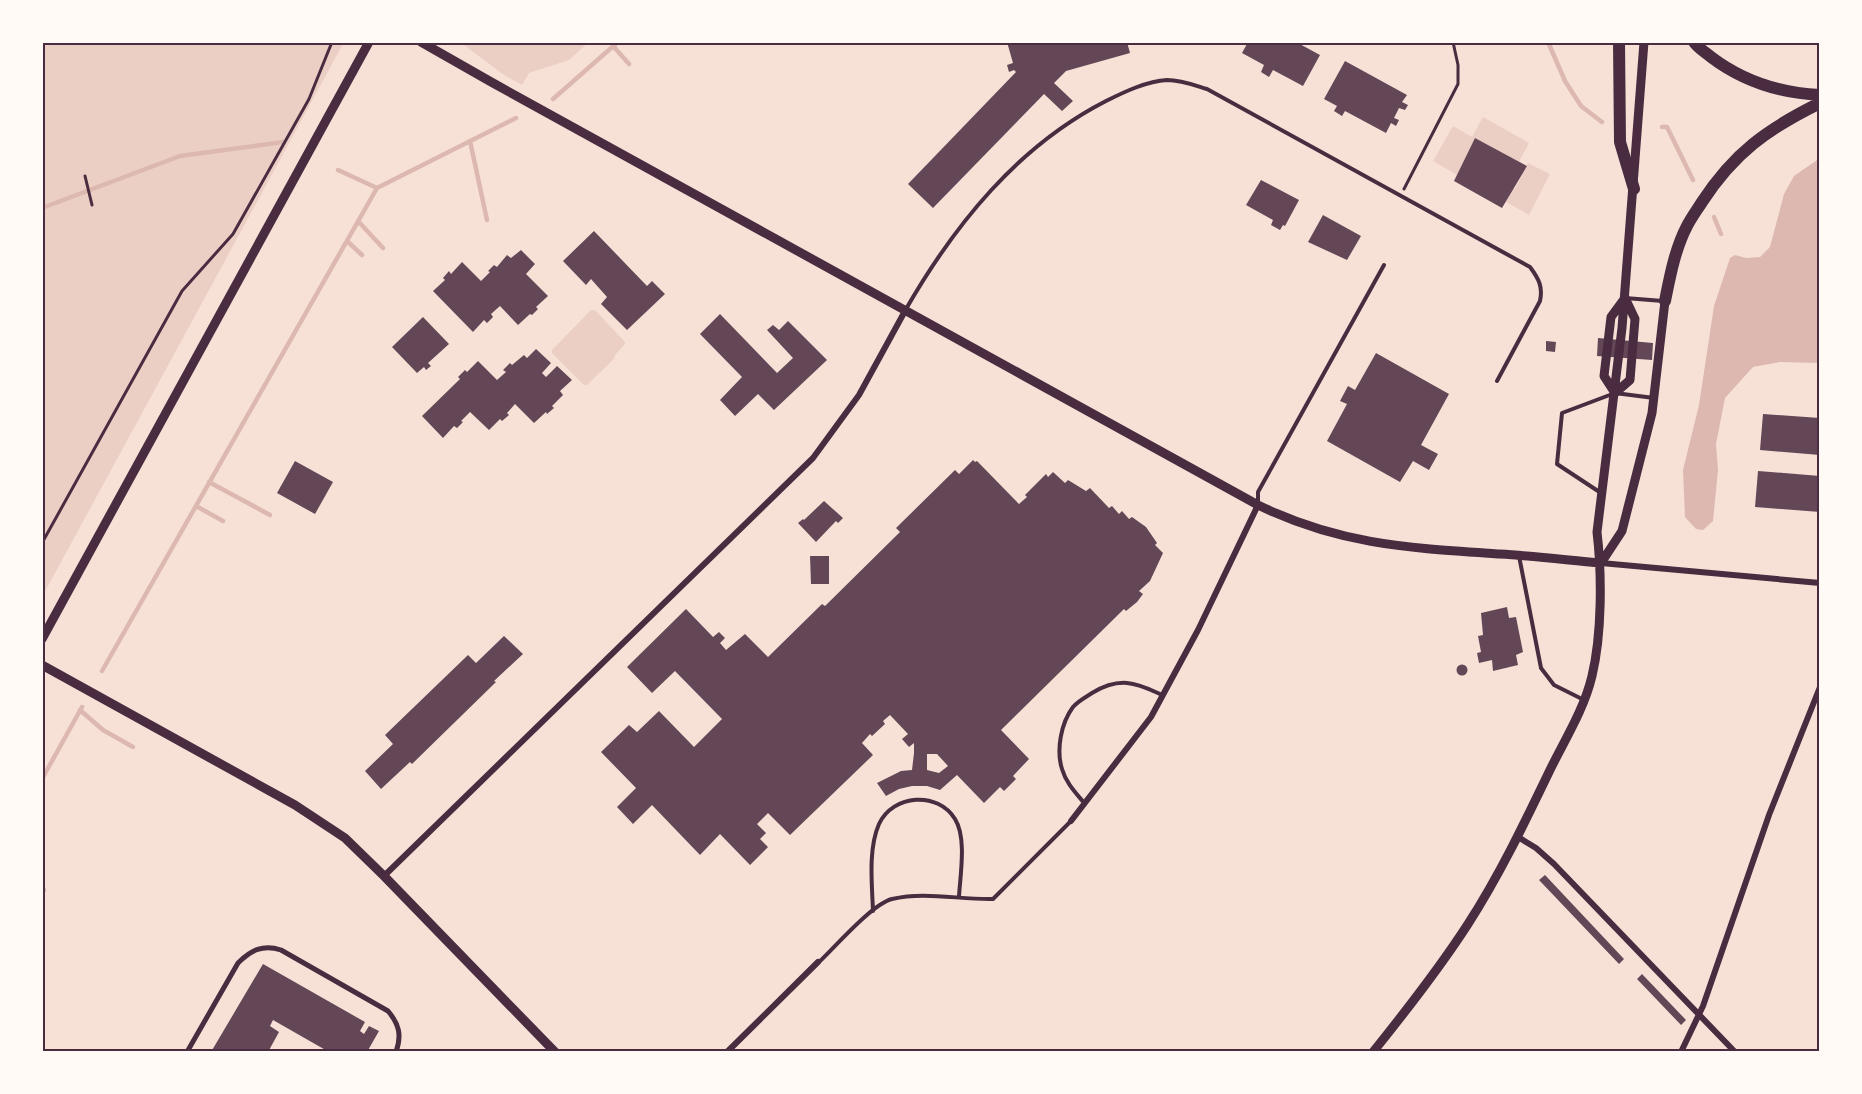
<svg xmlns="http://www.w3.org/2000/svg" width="1862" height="1094" font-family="'DejaVu Sans',sans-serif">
	<rect width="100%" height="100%" fill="#f7e1d7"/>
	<path fill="#ebcfc5" d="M42,42H344L42,597Z
		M460,42H589L569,60L529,73L522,85L504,75Z
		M1483,117L1529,143L1519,162L1475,138L1457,175L1433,161L1453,126L1472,137Z
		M1528,163L1550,174L1529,215L1506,202L1513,188L1515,189Z
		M591,310H595L625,342V344L615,355L614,359L587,385H584L552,353V350Z"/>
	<path fill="#dcb8b0" d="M1820,158V363L1780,362L1753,367L1725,398L1716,444L1718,470L1713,521L1703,530L1696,529L1685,517L1683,470L1699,405L1714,306L1730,258L1735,255L1746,258L1760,257L1770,247L1784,194L1794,176Z"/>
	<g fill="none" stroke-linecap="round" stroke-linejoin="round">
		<path stroke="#dcb8b0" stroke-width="4.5" d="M1548,42L1565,81L1581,106L1602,122
			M613,46L629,64
			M553,99L618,42
			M1662,127H1667L1693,180
			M470,141L487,220
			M338,170L377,188
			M42,208L180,156L283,142
			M1714,217L1721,234
			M358,221L383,248
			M347,241L362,255
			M209,482L270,515
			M196,506L223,521
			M102,671L377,188L516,118
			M80,710L103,730L133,747
			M42,779L82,707
			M42,886L44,890"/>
	</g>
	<path fill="#644757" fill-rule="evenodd" d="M1007,42H1127L1130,53L1066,71L1054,83L1073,101L1062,111L1044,94L933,208L908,184L1016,72L1014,70L1009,72L1007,65L1013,63Z
		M1248,42H1296L1320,55L1303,86L1273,70L1269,77L1261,72L1264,65L1242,53Z
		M1345,61L1407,95L1402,102L1408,105L1405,110L1399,108L1394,118L1399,120L1396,126L1391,123L1386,133L1345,111L1342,116L1334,111L1337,106L1324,99Z
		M1475,138L1527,166L1502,208L1454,181Z
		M1261,180L1299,200L1285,226L1283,225L1280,230L1271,225L1273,220L1246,205Z
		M1323,215L1361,236L1347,260L1308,242Z
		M594,231L647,286L652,281L665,294L627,330L601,304L607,297L591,279L586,285L563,261Z
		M521,250L535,264L526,274L548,296L536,307L538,309L532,315L530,314L518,325L500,306L491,314L493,317L487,323L484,320L473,332L433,291L445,280L443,278L449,271L451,274L462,262L481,281L490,272L488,271L494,265L497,267L507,255L511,258Z
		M720,314L777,373L793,358L767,330L773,325L779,330L788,321L827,360L774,410L758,394L735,416L720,400L742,377L700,334Z
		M423,317L449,344L428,363L431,366L426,370L424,367L417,373L392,347Z
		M1598,338L1653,343L1652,360L1597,356Z
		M1546,341L1556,342L1555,352L1546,351Z
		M536,349L551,363L542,373L546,377L557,366L572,380L560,391L563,395L552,406L554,408L547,414L546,412L534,423L515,404L507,413L509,415L502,421L500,419L489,430L470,412L461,421L463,422L457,428L454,426L443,438L422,416L460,379L458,377L465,370L467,372L478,361L497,380L506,372L503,370L510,363L512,365L524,355L527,358Z
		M1376,353L1449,394L1421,445L1438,454L1429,470L1413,461L1400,482L1327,441L1347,404L1340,401L1348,386L1355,390Z
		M1763,414L1820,418V455L1760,450Z
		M973,460L975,462L977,461L1019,504L1027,497L1025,495L1046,474L1048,477L1053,472L1065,483L1068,480L1086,491L1090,488L1109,508L1112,506L1119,514L1122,511L1129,519L1132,517L1146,527L1157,543L1155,545L1163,553L1150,581L1139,591L1143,594L1137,602L1126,611L1124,609L1001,730L1029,759L1013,776L1016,779L1004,791L1000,787L984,803L957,775L940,790L927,786H912L899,789L886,796L877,783L901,771L912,770L914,753V743L909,747L902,739L908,734L890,715L883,721L885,724L872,736L870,734L862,743L873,755L790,835L768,813L757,824L766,833L760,839L768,847L750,865L720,834L700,855L652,805L633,824L617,807L636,788L601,752L629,725L637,732L659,711L694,747L722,719L675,671L652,693L627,667L686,609L713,637L719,632L725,638L720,643L726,650L745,634L768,657L822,604L825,606L900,532L896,528L955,470L959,474ZM927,754H937L948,766L939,773L927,770Z
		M295,461L333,482L315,514L277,493Z
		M1758,471L1820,476V512L1755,507Z
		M824,501L843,518L838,523L836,521L816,542L798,523L803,519L804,520Z
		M810,556H829V584H811Z
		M1507,607L1509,618L1516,617L1523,652L1516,655L1518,665L1493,671L1492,660L1479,663L1477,653L1481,652L1478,636L1483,635L1481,613Z
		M504,636L523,654L494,681L496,682L412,764L410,762L381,789L365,771L393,744L385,735L468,655L476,663Z
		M1456.5 670a5.5 5.5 0 1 1 11 0a5.5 5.5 0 1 1-11 0Z
		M1545,875L1624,959L1619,964L1539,880Z
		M263,964L365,1022L360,1031L364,1034L369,1026L379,1031L367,1052H329L273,1020L270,1026L279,1032L268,1052H211Z
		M1642,974L1686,1020L1681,1025L1637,979Z"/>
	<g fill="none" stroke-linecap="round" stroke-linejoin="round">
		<path stroke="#4a2c40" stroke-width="3" d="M85,176L92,205
			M1404,189L1458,84V65L1453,42
			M42,543L182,291L233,234L309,99L332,42"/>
		<path stroke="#4a2c40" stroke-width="4" d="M1625,298L1663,301
			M906,309C955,224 1018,146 1106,101C1124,92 1147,81 1167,80C1181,80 1194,85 1207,89L1530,267C1539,279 1543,287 1540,301L1497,381
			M1601,493L1557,464L1562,413L1615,393L1654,398
			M1258,504V492L1384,265
			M1519,556L1541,668L1554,685L1584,700
			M1085,804C1076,793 1066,783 1062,769C1056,750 1061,723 1073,707C1078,701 1086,697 1092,693C1102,687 1115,682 1127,683C1140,684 1151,690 1162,695
			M873,911C872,884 868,849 879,824C893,794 938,791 955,819C967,838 960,876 959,897
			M819,962C835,947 872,904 892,899C925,891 960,900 993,899L1071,821"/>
		<path stroke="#4a2c40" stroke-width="5" d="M187,1052L238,963C251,950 263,944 281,950L388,1011C399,1024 402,1035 396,1052"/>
		<path stroke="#4a2c40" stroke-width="6" d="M1601,563L1820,583
			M1071,821L1151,717L1198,630L1258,505
			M1518,837L1536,848L1554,864L1735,1052
			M384,876L813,458L859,395L905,311
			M727,1052L818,962
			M1681,1052L1703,1006L1769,815L1820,687"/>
		<path stroke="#4a2c40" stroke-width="9" d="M421,42L493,83L1258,505C1340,545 1410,548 1500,554C1534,556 1567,560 1601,563
			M1615,393L1630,380L1635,319L1625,298
			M1615,393L1604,376L1611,317L1625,298
			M1601,563L1622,531L1652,413L1665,301
			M42,639L369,42
			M42,665L295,805L345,838L384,876L555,1052
			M1373,1052C1406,1011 1439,969 1468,924C1499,876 1524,824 1549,772C1564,741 1584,710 1592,676C1602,634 1602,575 1597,532L1622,328L1644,42"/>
		<path stroke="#4a2c40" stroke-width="12" d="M1619,42L1620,142L1634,189
			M1694,42C1698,48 1705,52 1711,57C1744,82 1779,93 1820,95
			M1665,301C1670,276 1675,249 1687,226C1691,218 1697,210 1702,202C1734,153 1767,129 1820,103"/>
	</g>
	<rect width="1862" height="1094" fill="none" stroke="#fffaf5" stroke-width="87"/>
	<rect x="44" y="44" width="1774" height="1006" fill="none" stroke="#4a2c40" stroke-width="2"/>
</svg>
